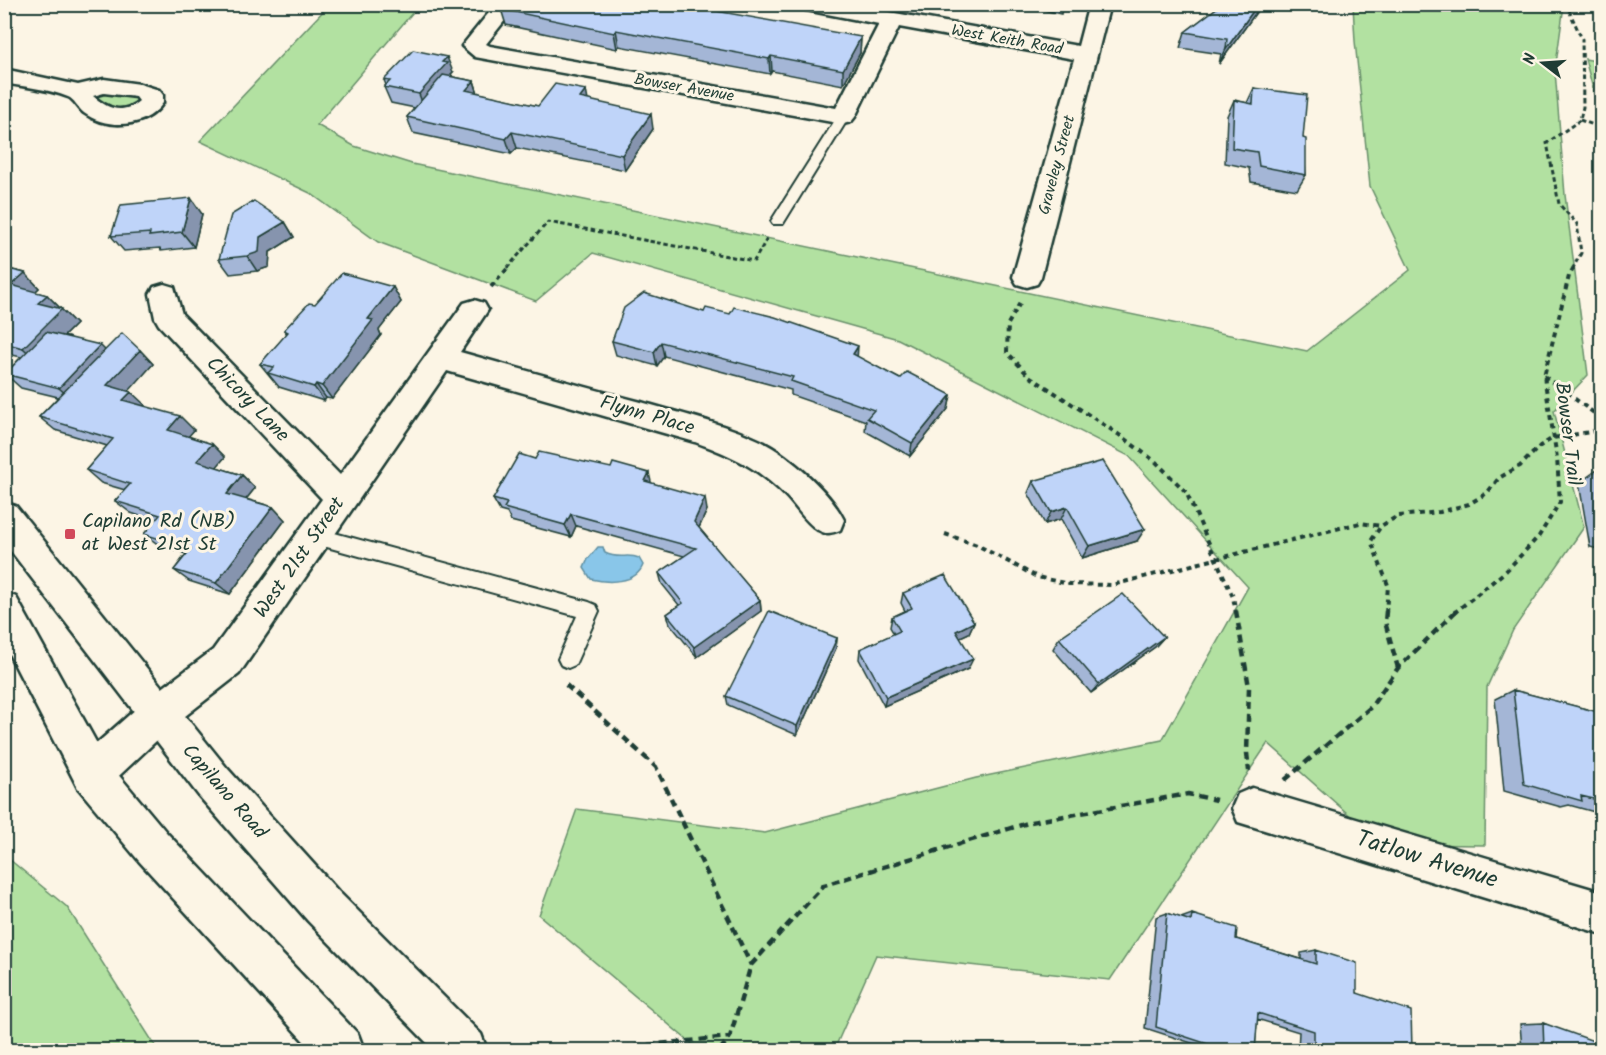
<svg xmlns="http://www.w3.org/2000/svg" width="1606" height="1055" font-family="Kalam,sans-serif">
	<rect width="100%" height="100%" fill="#fcf5e5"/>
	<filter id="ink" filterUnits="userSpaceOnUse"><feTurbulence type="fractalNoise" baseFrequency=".0167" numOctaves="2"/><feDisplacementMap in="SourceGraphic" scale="12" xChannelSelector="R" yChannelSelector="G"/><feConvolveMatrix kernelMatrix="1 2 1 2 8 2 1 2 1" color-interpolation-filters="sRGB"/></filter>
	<g filter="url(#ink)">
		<path fill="#b2e1a1" stroke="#688f6a" stroke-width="1.5" d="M329,5H419L317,125L354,146L412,164L1307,351L1410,270L1370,186L1355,41L1353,5H1564L1555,71L1565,195L1588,375L1554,411L1584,527L1513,630L1487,687L1485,845L1382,844L1268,743L1110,980L876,955L834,1050H699L539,915L577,809L765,833L976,778L1162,740L1248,587L1129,456L898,339L593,253L536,301L378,242L310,193L200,141Z
			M1585,59L1601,62V101L1596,100Z
			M102,93L141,99L142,105C120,111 115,108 95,99L94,95Z
			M4,855L67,907L158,1050H5Z"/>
		<path fill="#89c6e9" stroke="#5f8fa1" stroke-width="1.5" d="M598,547H603L605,553C620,560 627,553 639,558L643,565C636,584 607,583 591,579L584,568L588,559Z"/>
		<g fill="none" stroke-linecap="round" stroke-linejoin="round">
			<g stroke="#1f3d34" stroke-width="4">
				<path id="lane" d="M843,113L849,117L783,224H773L771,221L773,218L837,117Z
					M316,528L589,602L596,605L599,611L575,665L568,668L561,665L558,659L577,616L316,544L310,542L307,536L310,530Z"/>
			</g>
			<g stroke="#1f3d34" stroke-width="5">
				<path id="street" d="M496,4H518L486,44L490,46L836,108L879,24L806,10L799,8L796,4H845L1078,46L1089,4H1110L1041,277L1037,284L1027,287L1017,284L1013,277L1074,59L899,27L855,117L851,122L843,124L475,57L462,46Z
					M4,69L78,85L104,79L140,84L159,90L163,95V103C146,128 107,130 84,113C78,108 74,99 68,97C49,89 25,87 4,83ZM104,93L136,97L139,101C122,115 108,109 93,96Z
					M164,284L174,287L182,314L340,475L464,303L474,300L484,303L488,310L460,352C520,369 580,386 641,402C679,413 718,422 754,438C784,450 830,491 844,520L840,530C832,533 826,535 818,530C806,523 796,506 786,496C757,467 733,456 695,442L447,371L239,674L171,727L106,788L92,793L78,788L73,774L78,760L145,701L213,650L322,499L159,325L155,318L150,294L154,287Z
					M1252,788L1602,892V934L1238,822L1232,808L1238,794Z"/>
			</g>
			<g stroke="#1f3d34" stroke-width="5">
				<path id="secondary" d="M4,502L16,506L227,768L338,891L481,1034L487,1050H434L308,921L199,796L4,542Z
					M4,592L16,597L106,760L167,833L358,1034L364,1050H312L139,861L78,788L4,644Z"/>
			</g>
			<path stroke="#1f3d34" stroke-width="3" stroke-dasharray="4.5 3" stroke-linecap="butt" d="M1566,4L1582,39L1583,107L1580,120L1547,143L1559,204L1577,224L1581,253L1573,268
				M1580,120L1602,128
				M507,268L548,222L754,261L768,237"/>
			<path stroke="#1f3d34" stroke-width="4" stroke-dasharray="5 4.5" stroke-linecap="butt" d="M491,287L509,267
				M1020,303L1008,324L1007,352L1029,376L1118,434L1156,462L1186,492L1233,597L1236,613
				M1544,376L1602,419
				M945,534L977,545L1037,577L1069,584L1112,585L1360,523L1381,526
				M1386,613L1388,585L1371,541L1381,526L1398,516L1440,512L1469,504L1487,493L1499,478L1520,466L1540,446L1553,438L1602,430
				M1454,613L1506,571L1539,536L1560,502L1557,458L1544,376L1569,276L1574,267"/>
			<path stroke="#1f3d34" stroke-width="4.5" stroke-dasharray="8 5" stroke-linecap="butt" d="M1236,611L1249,687L1247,753L1249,771
				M1386,611L1385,622L1398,668
				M566,685L656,767L751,965
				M1285,780L1371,707L1398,668L1456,611
				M248,1050L252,1046
				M596,1050L729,1037
				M720,1050L730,1037L751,965L824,885L1031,822L1188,794L1216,800"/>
			<use href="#lane" fill="#fcf5e5" fill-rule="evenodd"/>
			<use href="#street" fill="#fcf5e5" fill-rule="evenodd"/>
			<use href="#secondary" fill="#fcf5e5" fill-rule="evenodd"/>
		</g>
		<path fill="#a4b6d6" stroke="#1f3d34" stroke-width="1.5" d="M1017,4H1063L1061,14Z
			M1222,4H1262L1219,64L1221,54L1180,48L1185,32Z
			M501,9L861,37L860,53L843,85L772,71L770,74L619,46L617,49L506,25Z
			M453,72L451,74L453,77L474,81L478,93L538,106L588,100L653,129L625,170L517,148L511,154L413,133L407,117L415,108L391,103L384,87L386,85L384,80Z
			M1254,88L1303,138L1306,175L1297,190L1251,182L1249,168L1225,163L1227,116L1234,100L1247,103Z
			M202,214L194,247L161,251L160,248L124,251L111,236Z
			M285,222L294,237L270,252L269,267L257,271L230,274L219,259Z
			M4,268L25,273L39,288L35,292L47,295L76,324L64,336L105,350H140L153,364L128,391L131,392L144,406L194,430L188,436L212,444L225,457L216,467L242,475L255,488L246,499L273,507L285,520L230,594L189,581L174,570L186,554L159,545L144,534L155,521L131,513L115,501L125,490L101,483L86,470L107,446L55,430L39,417L58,397L21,388L5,374L21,357L4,353Z
			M393,287L401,302L379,330L381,335L332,399L326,398L324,401L279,387L260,364L287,334L284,330L315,304Z
			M1602,298V321L1598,302Z
			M704,312L857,357L900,379L951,395L948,409L910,456L865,431L866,421L791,395V390L664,356L657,366L616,355L612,341Z
			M535,459L651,483L707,510L699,528L760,600L761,611L697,657L670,624L667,614L679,605L662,584L659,573L684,556L576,526L571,537L511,521L507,513L500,511L493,499Z
			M1597,470L1602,471V550L1590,547L1579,483Z
			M1033,481L1137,541L1082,558L1061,519L1045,524L1028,493Z
			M903,593L974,622L969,633L960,637L968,669L884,706L859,659L860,649L894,634L890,627L892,617L905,611L901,603Z
			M1164,637L1155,647L1091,693L1053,649L1059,638Z
			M837,638L836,648L797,735L728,705L726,696Z
			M1513,690L1602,713V814L1569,805L1561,807L1504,791L1495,699Z
			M1167,913L1181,918L1192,914L1236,939L1301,959V953L1316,950L1412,1050H1298L1299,1032L1257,1019L1255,1050H1213L1145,1028L1156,917Z
			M1543,1023L1602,1050H1522L1520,1024Z"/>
		<path fill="#8694ae" stroke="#1f3d34" stroke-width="1.5" d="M1258,4H1262L1219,64L1226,49Z
			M616,30L619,46L617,49L614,33Z
			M861,37L860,53L843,85V70Z
			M771,56L772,71L770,74L769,59Z
			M447,57L453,72L451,74L453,78L425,110L419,94L442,62Z
			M474,81L479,97L466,90Z
			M586,90L589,106L580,98Z
			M651,114L653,129L625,170L622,155Z
			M512,132L517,148L511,154L506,139Z
			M191,198L202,214L194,247L182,232Z
			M285,222L294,237L270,252L269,267L257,271L247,256L260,237Z
			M25,273L39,288L26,300L11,285Z
			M393,287L401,302L379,330L381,335L332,399L322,386L368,319Z
			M47,295L76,324L38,362L23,348L38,303Z
			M661,342L664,356L657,366L654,352Z
			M100,345L114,359L75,402L59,388Z
			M858,346L857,360L853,354Z
			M140,350L153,364L122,399L107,385Z
			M316,384L326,398L324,401L314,387Z
			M131,392L145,405L137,413L123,400Z
			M951,395L948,409L910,456L912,443Z
			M180,416L194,430L182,444L168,430Z
			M212,444L225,457L211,474L197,461Z
			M649,473L652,486L645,481Z
			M242,475L255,488L240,507L227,494Z
			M705,498L707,510L696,534L694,522Z
			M273,507L285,520L230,594L216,583Z
			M1067,507L1061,519L1045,524L1051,512Z
			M571,514L576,526L571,537L565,525Z
			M1145,529L1137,541L1082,558L1089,546Z
			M760,600L761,611L697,657L694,647Z
			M974,622L969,633L952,641L956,631Z
			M1164,637L1155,647L1091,693L1099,684Z
			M837,638L836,648L797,735V726Z
			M973,659L968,669L884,706L886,697Z"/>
		<path fill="#bfd4f9" stroke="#1f3d34" stroke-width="1.5" d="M506,4H677L861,37L843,70L771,56L769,59L616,30L614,33L501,9Z
			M1222,4H1258L1226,49L1227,39L1185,32Z
			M413,50L447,57L442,62L447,63L419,94L384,87L390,81L384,80Z
			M443,75L474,81L466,90L538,106L555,84L586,90L580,98L651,114L622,155L512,132L506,139L407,117Z
			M1254,88L1307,95L1303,138L1306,139V175L1259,166L1257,152L1232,148L1234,100L1253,104Z
			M191,198L182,232L149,236L150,233L111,236L121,205Z
			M254,201L285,222L260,237L259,252L247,256L219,259L231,215Z
			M4,268L25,273L11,285L47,295L38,303L62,309L23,348L4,343Z
			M342,273L393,287L368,319L373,320L322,386L316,384L314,387L268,373L274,367L260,364L288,332L284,330L309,303L315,304Z
			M644,293L704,312L706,308L730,314L734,307L775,317L858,346L853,354L900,379L907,372L951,395L912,443L867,418L874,410L791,381L793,377L661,342L654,352L612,341L624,308Z
			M46,332L100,345L59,388L5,374Z
			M122,333L140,350L107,385L131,392L123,400L180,416L168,430L212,444L197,461L242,475L227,494L273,507L216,583L174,570L191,549L144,534L160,515L115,501L130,484L86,470L113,439L39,417Z
			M539,452L611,468L613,463L649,473L645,481L705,498L694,522L760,600L694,647L667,614L683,603L659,573L696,548L571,514L565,525L504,508L507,503L493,499L519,454L535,459Z
			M1103,461L1145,529L1089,546L1067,507L1051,512L1033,481Z
			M1597,470L1602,471V498Z
			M945,575L974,622L956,631L973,659L886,697L860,649L900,631L892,617L912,608L903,593Z
			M1123,594L1164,637L1099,684L1059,638Z
			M769,611L837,638L797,726L726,696Z
			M1513,690L1602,713V801L1581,796L1582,801L1524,784Z
			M1167,913L1191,921L1192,914L1237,928L1236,939L1316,964V950L1357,963V993L1411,1011L1412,1050H1314V1031L1258,1013L1255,1050H1226L1156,1027Z
			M1543,1023L1602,1044V1050H1544Z"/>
	</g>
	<rect fill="#d1495b" stroke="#fcf5e5" stroke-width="2" x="64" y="528" width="12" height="12" rx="3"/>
	<g text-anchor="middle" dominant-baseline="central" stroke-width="6" stroke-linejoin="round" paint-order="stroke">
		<g font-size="16" fill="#1f3d34" stroke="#fcf5e5">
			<text transform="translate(1007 40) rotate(10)">West Keith Road</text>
			<text transform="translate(684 88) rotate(10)">Bowser Avenue</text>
			<text transform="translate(1057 165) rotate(-75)">Graveley Street</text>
		</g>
		<g font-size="20" fill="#1f3d34" stroke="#fcf5e5">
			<text transform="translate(247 400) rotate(46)">Chicory Lane</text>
			<text transform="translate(647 416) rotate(16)">Flynn Place</text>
			<text transform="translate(1567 434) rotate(83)">Bowser Trail</text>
			<text transform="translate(300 558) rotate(-55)">West 21st Street</text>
			<text transform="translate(224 792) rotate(49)">Capilano Road</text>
		</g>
		<g font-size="20" fill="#1f3d34" stroke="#fcf5e5" text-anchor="start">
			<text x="82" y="522">Capilano Rd (NB)<tspan x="82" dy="23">at West 21st St</tspan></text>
		</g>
		<g font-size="24" fill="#1f3d34" stroke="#fcf5e5">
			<text transform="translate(1427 860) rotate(17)">Tatlow Avenue</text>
		</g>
	</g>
	<rect width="1606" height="1055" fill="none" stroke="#fcf5e5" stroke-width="24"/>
	<rect x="12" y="12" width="1582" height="1031" fill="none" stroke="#1f3d34" stroke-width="2" filter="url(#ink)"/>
	<g transform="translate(1543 63) rotate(287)" stroke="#fcf5e5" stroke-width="4.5" paint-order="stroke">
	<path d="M0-4.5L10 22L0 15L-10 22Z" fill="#1f3d34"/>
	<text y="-9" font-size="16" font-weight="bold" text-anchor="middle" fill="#1f3d34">N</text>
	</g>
</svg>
